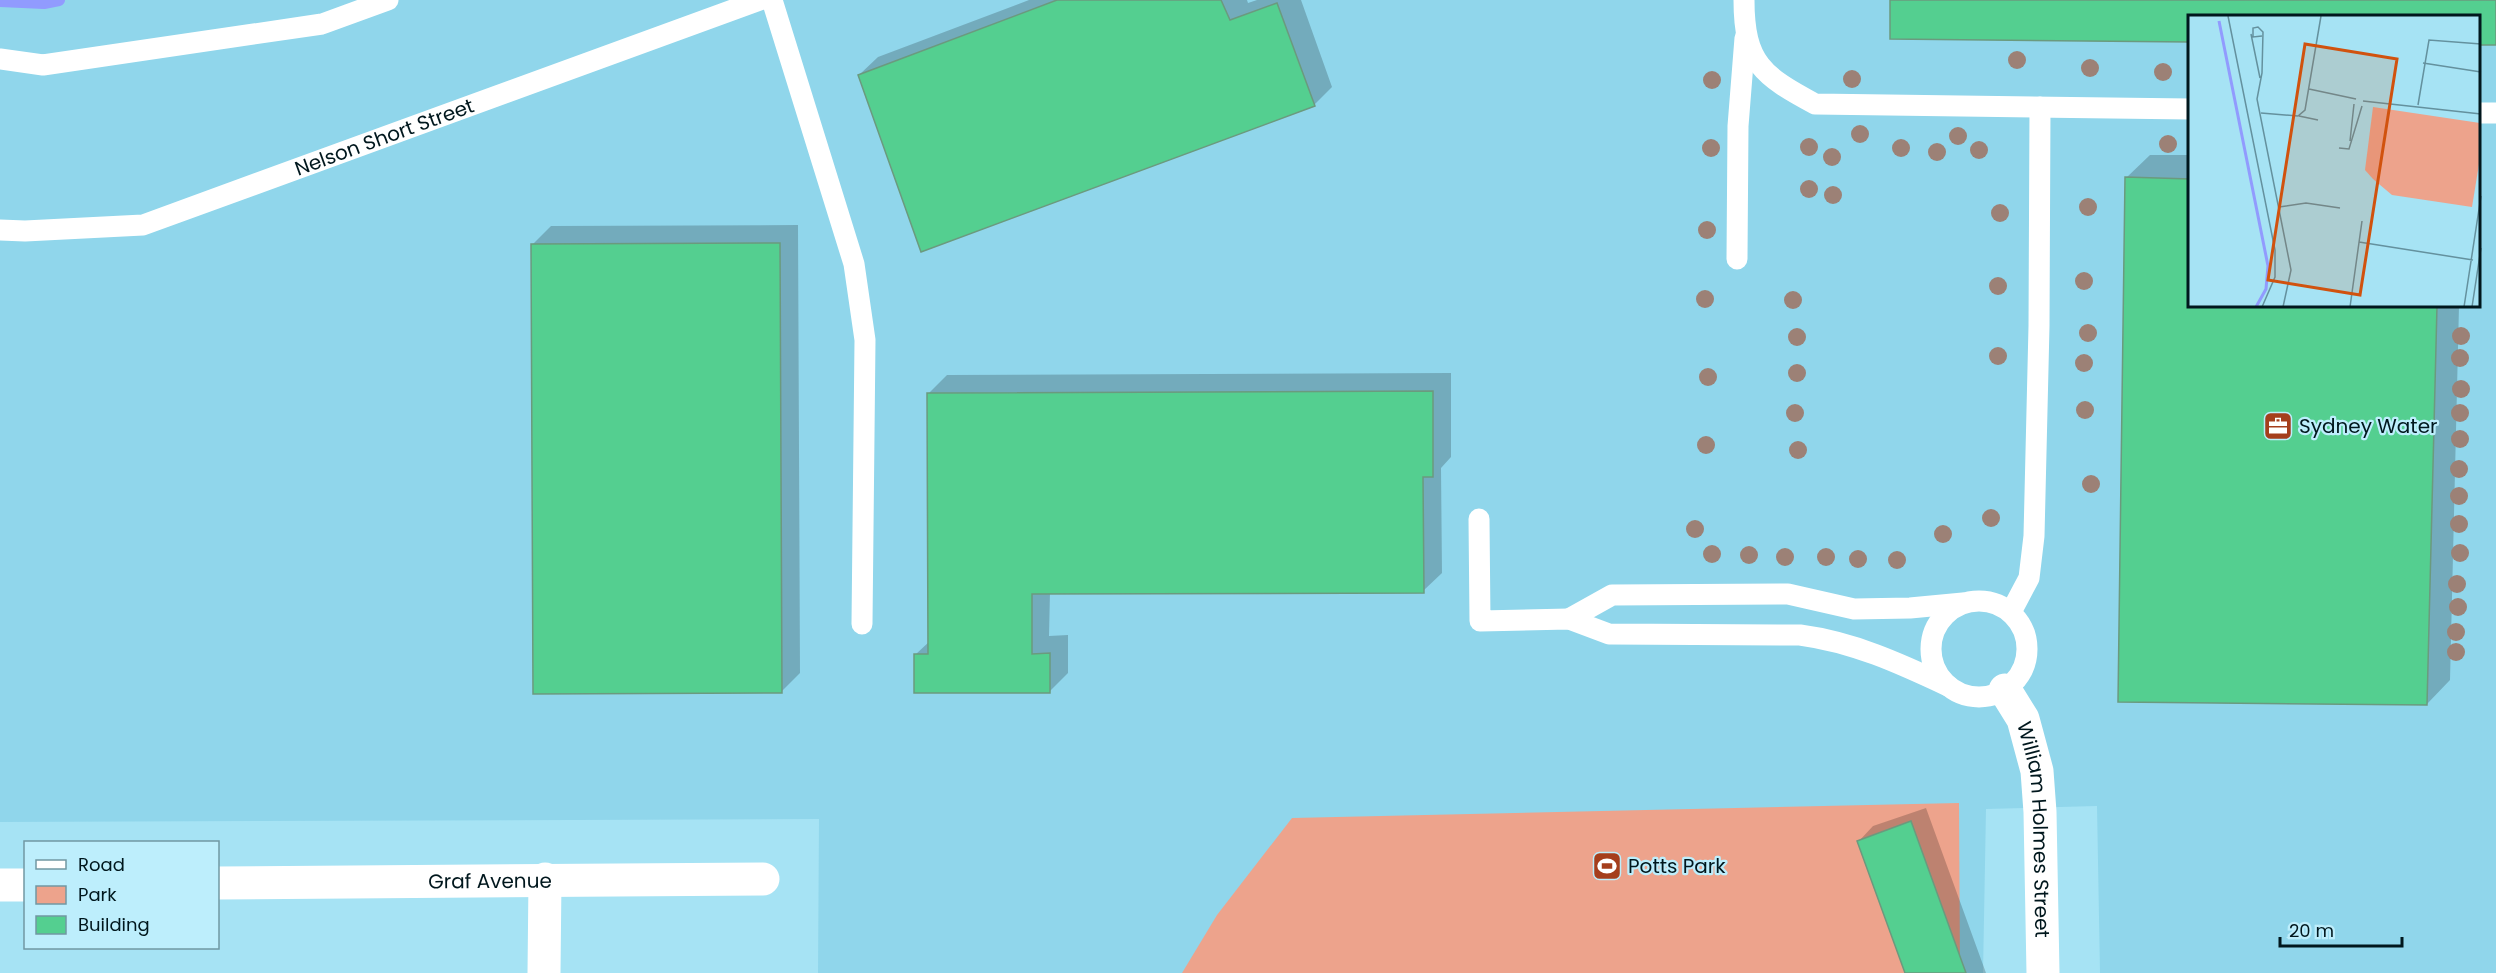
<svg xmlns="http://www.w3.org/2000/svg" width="2496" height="973" font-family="Poppins,sans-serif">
	<rect width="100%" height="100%" fill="#a6e3f4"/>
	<path fill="#90d6eb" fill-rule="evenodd" d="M0,0H2496V973H2100L2097,806L1986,809L1983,973H818L819,819L0,822ZM2190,16H2480V306H2190Z"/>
	<path fill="#eda38c" d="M1959,803L1960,973H1182L1217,915L1292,818Z"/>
	<path fill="#0003" d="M1029,0H1247L1248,3L1257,0H1301L1332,87L1314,105L859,75L878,57Z
		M1892,0H2496V44H2480V16H2190V41Z
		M2150,155H2190V306H2459L2450,680L2427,704L2120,701L2126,178Z
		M798,225L800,673L781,692L533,244L551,226Z
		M1451,373V457L1441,468L1442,573L1423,591L1050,592L1049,636L1068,635V673L1050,691L916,654L930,641L929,393L947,375Z
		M1926,808L1986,973H1906L1859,841L1873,826Z"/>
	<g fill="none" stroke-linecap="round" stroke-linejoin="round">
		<path stroke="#919bfe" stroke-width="12" d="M0,1L44,3L59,0"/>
	</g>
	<path fill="#54cf90" stroke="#6b9a7e" stroke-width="1.5" d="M1057,0H1221L1230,20L1277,3L1315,106L921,252L858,75Z
		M1890,0H2496V45H2480V16H2190V42L1890,39Z
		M2125,177L2190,179V306H2437L2427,705L2118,702Z
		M780,243L782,693L533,694L531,244Z
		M1433,391V477H1423L1424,593L1032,594V654L1050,653V693H914V654H928L927,393Z
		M1911,821L1966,973H1905L1857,841Z"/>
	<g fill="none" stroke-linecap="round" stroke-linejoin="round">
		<g stroke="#fff" stroke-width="21">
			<path d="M772,0L854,264L865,340L862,624"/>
			<path d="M1744,0C1744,63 1763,76 1815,104L2190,109"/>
			<path d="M0,59L43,65L322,24L388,0"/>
			<path d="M2480,113H2496"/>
			<path id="s1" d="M0,230L25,231L143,225L760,0"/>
			<path d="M1737,259L1738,126L1745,38"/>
			<path d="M1479,519L1480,621L1569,619L1609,634L1800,635C1853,642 1899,663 1948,686"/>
			<circle cx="1979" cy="649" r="48"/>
			<path d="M2011,612L2029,578L2034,536L2039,326L2040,107"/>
			<path d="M1569,619L1612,595L1788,594L1854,609L1910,608L1963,603"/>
		</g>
		<g stroke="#fff" stroke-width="33">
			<path id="s2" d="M2005,690L2023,719L2037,771L2040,812L2043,973"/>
			<path id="s3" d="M218,883L763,879"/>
			<path d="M0,885H26"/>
			<path d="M544,973L545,879"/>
		</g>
	</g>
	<g fill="#9c8176">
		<circle cx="2017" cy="60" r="9"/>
		<circle cx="2090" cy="68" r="9"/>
		<circle cx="2163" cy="72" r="9"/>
		<circle cx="1852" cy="79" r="9"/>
		<circle cx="1712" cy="80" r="9"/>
		<circle cx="1860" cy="134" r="9"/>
		<circle cx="1958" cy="136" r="9"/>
		<circle cx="2168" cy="144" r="9"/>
		<circle cx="1809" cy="147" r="9"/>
		<circle cx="1711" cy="148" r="9"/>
		<circle cx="1901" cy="148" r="9"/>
		<circle cx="1979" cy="150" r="9"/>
		<circle cx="1937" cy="152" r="9"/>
		<circle cx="1832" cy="157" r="9"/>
		<circle cx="1809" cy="189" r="9"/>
		<circle cx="1833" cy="195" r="9"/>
		<circle cx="2088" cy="207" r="9"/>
		<circle cx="2000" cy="213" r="9"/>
		<circle cx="1707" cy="230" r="9"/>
		<circle cx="2084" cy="281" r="9"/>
		<circle cx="1998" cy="286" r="9"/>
		<circle cx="1705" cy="299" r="9"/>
		<circle cx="1793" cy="300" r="9"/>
		<circle cx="2088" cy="333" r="9"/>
		<circle cx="2461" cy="336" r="9"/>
		<circle cx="1797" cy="337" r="9"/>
		<circle cx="1998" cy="356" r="9"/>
		<circle cx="2460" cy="358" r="9"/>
		<circle cx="2084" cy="363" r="9"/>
		<circle cx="1797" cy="373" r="9"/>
		<circle cx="1708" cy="377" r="9"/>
		<circle cx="2461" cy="389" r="9"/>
		<circle cx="2085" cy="410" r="9"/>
		<circle cx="1795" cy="413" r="9"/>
		<circle cx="2460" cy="413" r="9"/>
		<circle cx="2460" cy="439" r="9"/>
		<circle cx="1706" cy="445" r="9"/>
		<circle cx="1798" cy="450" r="9"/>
		<circle cx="2459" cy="469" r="9"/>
		<circle cx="2091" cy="484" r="9"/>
		<circle cx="2459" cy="496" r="9"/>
		<circle cx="1991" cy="518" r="9"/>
		<circle cx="2459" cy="524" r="9"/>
		<circle cx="1695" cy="529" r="9"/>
		<circle cx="1943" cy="534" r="9"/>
		<circle cx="2460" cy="553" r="9"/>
		<circle cx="1712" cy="554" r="9"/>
		<circle cx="1749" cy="555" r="9"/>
		<circle cx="1785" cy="557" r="9"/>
		<circle cx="1826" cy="557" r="9"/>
		<circle cx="1858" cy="559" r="9"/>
		<circle cx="1897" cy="560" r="9"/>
		<circle cx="2457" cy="584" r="9"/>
		<circle cx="2458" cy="607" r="9"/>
		<circle cx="2456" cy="632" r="9"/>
		<circle cx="2456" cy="652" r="9"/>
	</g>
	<defs>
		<g id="office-square" transform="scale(1.5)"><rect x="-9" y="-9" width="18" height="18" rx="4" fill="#a53e1c" stroke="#bdeefc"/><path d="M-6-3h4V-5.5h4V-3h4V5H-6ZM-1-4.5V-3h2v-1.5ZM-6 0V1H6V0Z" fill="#fff"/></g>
		<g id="stadium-square" transform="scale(1.5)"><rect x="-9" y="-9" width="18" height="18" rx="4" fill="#a53e1c" stroke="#bdeefc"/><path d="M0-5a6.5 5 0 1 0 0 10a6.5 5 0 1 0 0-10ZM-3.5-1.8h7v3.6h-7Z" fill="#fff"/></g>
	</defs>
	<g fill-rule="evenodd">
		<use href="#office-square" x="2278" y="426"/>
		<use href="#stadium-square" x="1607" y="866"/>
	</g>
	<g text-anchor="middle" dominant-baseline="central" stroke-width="4.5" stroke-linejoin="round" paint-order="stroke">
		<g font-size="20" fill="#00171d" stroke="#bdeefc">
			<text stroke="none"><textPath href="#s1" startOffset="400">Nelson Short Street</textPath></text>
			<text stroke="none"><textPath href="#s2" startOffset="146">William Holmes Street</textPath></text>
			<text stroke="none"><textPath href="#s3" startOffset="272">Graf Avenue</textPath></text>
		</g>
		<g font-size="20" fill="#00171d" stroke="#bdeefc" text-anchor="start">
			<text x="2299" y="426">Sydney Water</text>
			<text x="1628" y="866">Potts Park</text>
		</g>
	</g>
	<g transform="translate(2188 15)">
		<rect width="292" height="292" fill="#a6e3f4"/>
		<path d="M185,92L292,108V143L284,192L204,180L185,164L177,155Z" fill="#eda38c"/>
		<path fill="none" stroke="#919bfe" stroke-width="3" d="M31,6L80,251L78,274L68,292"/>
		<path fill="none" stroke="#64919e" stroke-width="1.5" d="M40,1L87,235V262L74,292M63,19L72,63M74,21L65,22V13L70,12L75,17L74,58L69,84L103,255L95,292M235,48L293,57M121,74L168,84M175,86L293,99M230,90L241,25L293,29M73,98L110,101L117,95L133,1M111,101L130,105M162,126L166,89M151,133L161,134L174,91M91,192L118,188L152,193M171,227L285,245M162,292L174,206M276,292L293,181M284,292L293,233"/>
		<path fill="#d1520e" fill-opacity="0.15" stroke="#d1520e" stroke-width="3" d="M117,29L209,44L172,280L80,265Z"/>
		<rect width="292" height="292" fill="none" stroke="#00171d" stroke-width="3"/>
	</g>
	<rect x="24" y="841" width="195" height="108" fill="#bdeefc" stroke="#7198a3" stroke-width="1.5"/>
	<rect x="36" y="860" width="30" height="9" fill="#ffffff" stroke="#7198a3" stroke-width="1.5"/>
	<text x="78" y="871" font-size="18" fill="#00171d">Road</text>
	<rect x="36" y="886" width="30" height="18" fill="#eda38c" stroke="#7198a3" stroke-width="1.5"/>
	<text x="78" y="901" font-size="18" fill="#00171d">Park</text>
	<rect x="36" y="916" width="30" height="18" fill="#54cf90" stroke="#7198a3" stroke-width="1.5"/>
	<text x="78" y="931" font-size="18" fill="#00171d">Building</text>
	<path d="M2280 937v9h122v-9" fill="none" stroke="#00171d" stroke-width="3"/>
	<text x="2289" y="937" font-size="18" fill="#00171d" stroke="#bdeefc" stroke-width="4.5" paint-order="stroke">20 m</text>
</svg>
